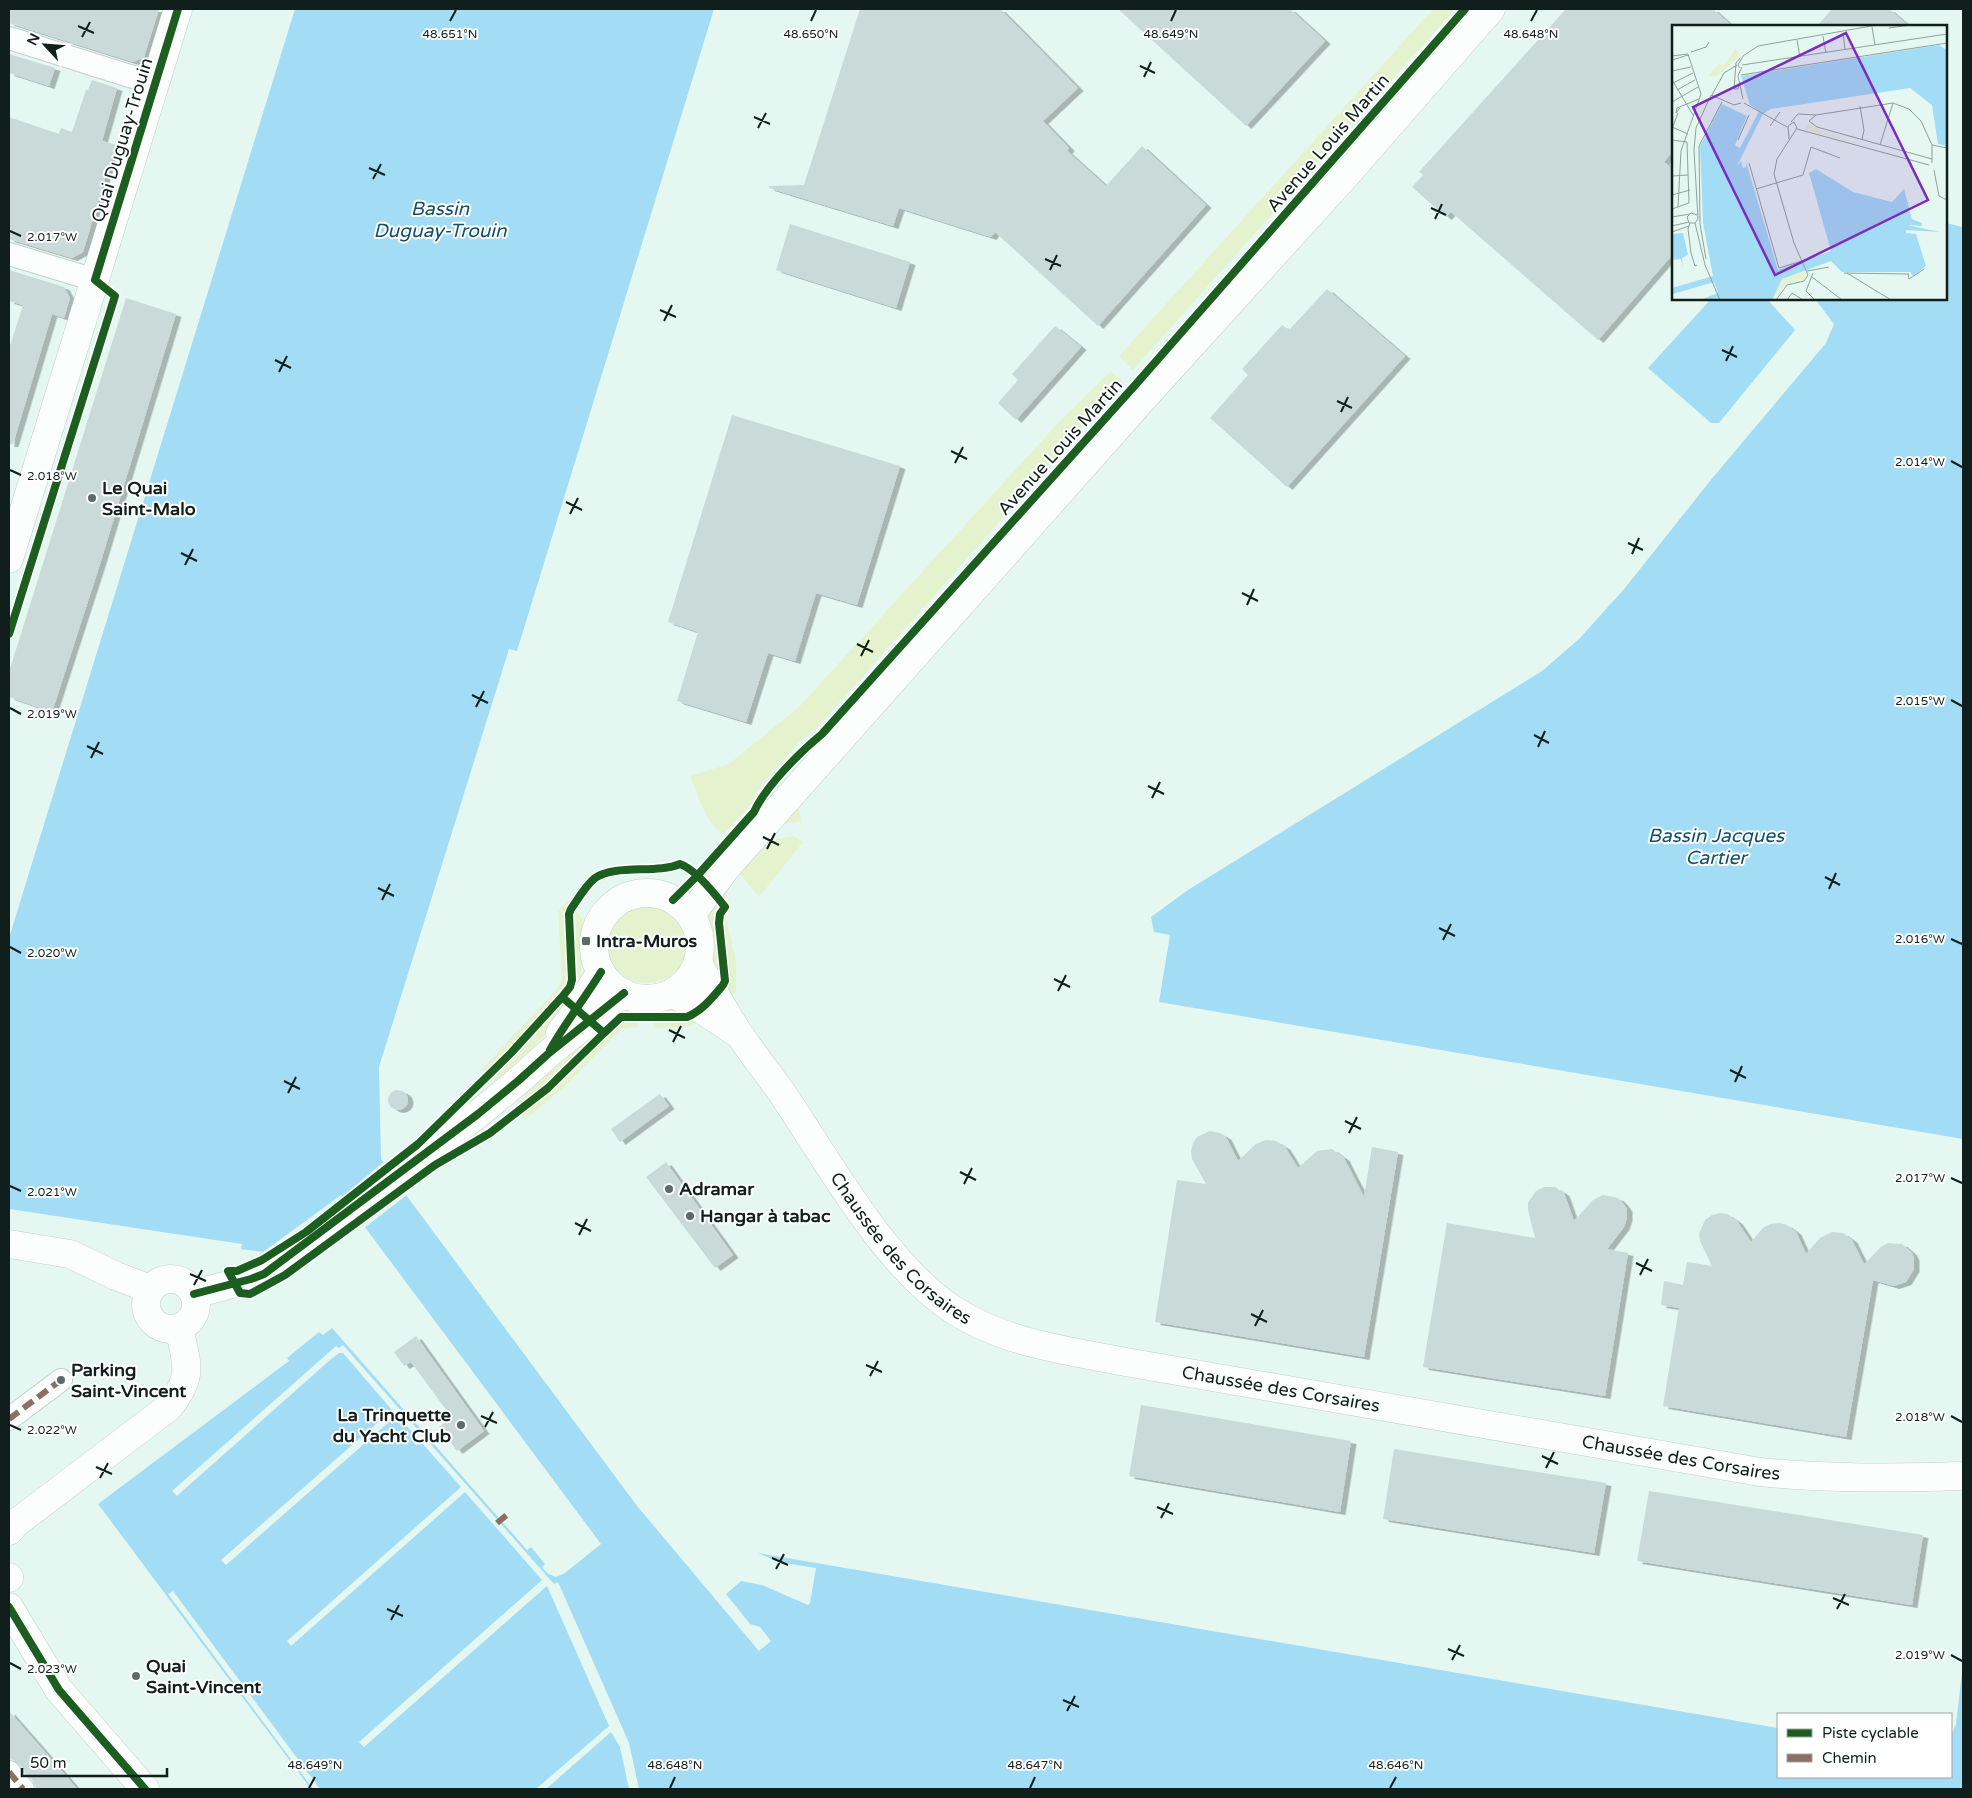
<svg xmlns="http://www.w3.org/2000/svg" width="1972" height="1798" font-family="'Varela Round',sans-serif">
	<defs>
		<filter id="shadow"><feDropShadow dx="5.5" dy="3" stdDeviation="0" flood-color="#0004"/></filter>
	</defs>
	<rect width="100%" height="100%" fill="#e5f7f1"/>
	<path fill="#e4f3ce" d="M1433,9H1455L1133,370L1119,356Z
		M1111,371L1123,382L817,728L800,741L758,790L755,799L724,834C707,827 697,792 690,776L729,764L799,707L1058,423Z
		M798,801L801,821L778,825Z
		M794,836L803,842L759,897L737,870L761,842Z
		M717,888L727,897L726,917L736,962V992L727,999L713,963L712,938L707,916Z
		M569,900L582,919L584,933L581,975L579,987L552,1026L504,1082C494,1080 485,1079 482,1069L557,989L562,980L558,912Z
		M606 942a41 41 0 1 1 82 0a41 41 0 1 1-82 0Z
		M666,1004L701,1022L681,1027L654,1028L650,1007Z
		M633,1008L639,1027L621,1029L565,1086L525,1120L515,1109V1105L607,1012Z"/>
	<path fill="#a3dcf5" d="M295,9H714L517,651L509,649L379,1067L381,1159L409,1199L637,1506L759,1651L771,1641L760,1627L750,1624L726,1594L741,1581L762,1585L808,1605L810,1603L816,1568L778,1562L758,1553L1778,1728V1777H1951V1736L1956,1724L1963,1664V1789H311L98,1504L289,1361L287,1358L319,1332L323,1335L332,1328L527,1550L531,1547L545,1564L542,1567L548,1574L556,1577L565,1573L601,1544L341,1195L263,1252L241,1249L242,1244L9,1209V938Z
		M1946,223L1963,227V1139L1159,1002L1170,935L1154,932L1151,917L1188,890L1542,671L1579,639L1625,588L1710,481L1826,343L1834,324L1815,299H1946Z
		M1711,299H1767L1795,330L1719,423H1711L1648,368Z"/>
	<path fill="#e5f7f1" d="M385,1161L408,1194L363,1229L341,1198L339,1199Z
		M343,1345L554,1584L558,1582L629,1743L639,1789H629L620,1747L611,1732L546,1789H536L609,1726L547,1586L364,1747L359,1742L542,1580L465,1492L291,1646L287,1641L461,1487L397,1415L226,1565L221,1560L392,1410L343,1353H339L330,1360L178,1495L177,1496L172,1491L336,1346L339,1348Z
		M644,1512L760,1648L768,1641L758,1629L749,1626L723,1594L749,1625L759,1628L768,1640L767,1643L760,1648L758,1647Z
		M173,1591L320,1789H313L168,1594Z"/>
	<path fill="#cadad8" filter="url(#shadow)" d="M9,9H159L144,57L133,62L9,23Z
		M860,9H1000L1078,88L1043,121L1069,148L1067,151L1106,186L1142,146L1206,205L1098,326L995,232L991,237L899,208L893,226L769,188V186L804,185Z
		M1118,9H1290L1325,41L1246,126Z
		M1566,9H1713L1732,26H1673V151L1664,162L1673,170V254L1598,340L1451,212L1446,217L1412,187L1423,175L1419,172Z
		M1832,9H1889L1909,26H1817Z
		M9,54L55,68L49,86L9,73Z
		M92,80L117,88L102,141L117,145L108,168L83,252L72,258L9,239V117L59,134L61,128L72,132L86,90H88Z
		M790,224L910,262L896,308L776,270Z
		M9,270L64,287L70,298L64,318L52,314L13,444H9V349L23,305L9,301Z
		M1327,289L1405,356L1287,487L1210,418L1248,375L1242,369L1282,325L1289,330Z
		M126,298L176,314L100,564L52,712L9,697V672Z
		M1055,326L1081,347L1016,420L998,403L1018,380L1012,374Z
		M732,415L900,466L857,605L816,593L795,661L768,653L746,722L677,701L698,632L668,622Z
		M388 1100a10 10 0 1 1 20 0a10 10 0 1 1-20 0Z
		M660,1094L669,1106L620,1142L611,1129Z
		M1210,1131L1220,1133L1226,1137L1238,1161L1256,1144L1266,1140L1276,1141L1285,1147L1298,1168L1317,1151L1332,1149L1344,1158L1364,1197L1372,1147L1398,1152L1364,1357L1155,1322L1177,1180L1206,1184L1192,1159L1191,1151L1193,1143L1197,1137Z
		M666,1162L733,1255L715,1268L646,1177Z
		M1544,1187H1555L1564,1193L1574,1221L1593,1200L1603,1195L1618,1198L1623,1203L1627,1209V1218L1624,1227L1607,1249L1628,1253L1605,1396L1423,1367L1447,1223L1535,1238L1528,1210V1203L1536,1191Z
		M1720,1213L1727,1214L1737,1221L1751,1242L1763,1228L1770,1224L1780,1223L1787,1225L1796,1232L1806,1254L1820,1238L1832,1232L1843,1233L1852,1240L1864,1264L1881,1247L1888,1243L1902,1244L1912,1253L1914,1258V1269L1906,1282L1894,1286L1873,1280L1846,1437L1663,1406L1679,1308L1661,1305L1664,1281L1683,1285L1687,1262L1712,1266L1700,1241L1699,1234L1705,1220L1712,1215Z
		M416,1336L484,1431L457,1451L439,1427L446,1422L440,1415L447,1411L411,1362L404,1366L394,1352Z
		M1141,1405L1351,1441L1340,1512L1129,1476Z
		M1394,1449L1606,1483L1594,1553L1383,1519Z
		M1649,1491L1923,1535L1912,1605L1637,1561Z
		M9,1711L66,1776L77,1789H36L33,1781L19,1764L14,1760L9,1759Z"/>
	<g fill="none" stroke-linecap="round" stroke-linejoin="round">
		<g stroke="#c1d0cc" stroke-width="24">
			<path id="street" d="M9,38L155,84
				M9,254L95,280
				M9,1419L61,1380
				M9,1772L23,1789"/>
		</g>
		<g stroke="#c1d0cc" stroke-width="29">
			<g id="secondary">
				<path d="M9,559L178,9"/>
				<circle cx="647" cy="946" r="53"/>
				<path d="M691,915L726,868L1148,393L1346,175L1491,9"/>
				<path id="s1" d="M698,963C711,987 724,1012 740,1035C755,1058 773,1079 788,1102C832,1168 886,1265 952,1309C1002,1342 1063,1350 1120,1361L1760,1472C1828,1479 1894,1478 1963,1476"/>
				<path d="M672,993L701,1009L734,1031"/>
				<path d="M560,1033L577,1010L601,972"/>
				<path d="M9,1244L70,1254L116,1276L150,1289"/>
				<circle cx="171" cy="1304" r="25"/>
				<path d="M194,1294L251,1279L264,1274L478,1114L518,1081L548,1054L624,993"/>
				<path d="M9,1531L16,1523L169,1407C194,1376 187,1365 179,1328"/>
				<path d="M9,1577V1578"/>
				<path d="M9,1607L59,1690L145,1789"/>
			</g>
		</g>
		<use href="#street" stroke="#fbfefd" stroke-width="22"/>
		<use href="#secondary" stroke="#fbfefd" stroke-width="28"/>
		<path stroke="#8d6e63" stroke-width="6" stroke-dasharray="12 6" stroke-linecap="butt" d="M9,1419L61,1380
			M497,1523L508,1514
			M9,1772L23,1789"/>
		<g stroke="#fff" stroke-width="11">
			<path id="cycleway" d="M9,634L115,296L95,280L178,9
				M673,900L697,876L754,812C765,787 800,752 822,734L1137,383L1465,9
				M562,997L604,1033L548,1088L490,1133L435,1165L285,1275L250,1294L240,1293L228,1271H237L262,1260L306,1232L418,1144L511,1053L562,997L570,987L572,980L569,914L571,909C578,899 586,885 595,878C615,864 657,874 680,864C695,869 715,894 725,907L720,914L719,923L725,981L723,985C713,997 702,1011 687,1017H621L604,1033
				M550,1050C565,1023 585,998 601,972
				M194,1294L251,1279L264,1274L478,1114L518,1081L548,1054L624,993
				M9,1607L59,1690L145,1789"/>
		</g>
		<use href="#cycleway" stroke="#1b5e20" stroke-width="8"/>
	</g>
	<path fill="none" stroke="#101f1b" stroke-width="2" d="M450,21L456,10M811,21L816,10M1171,21L1176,10M1531,21L1537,10M78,26L94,33M82,37L90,22M1140,66L1155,73M1144,77L1151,62M754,117L770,124M758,128L766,113M369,168L385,175M373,179L381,164M1431,208L1446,215M1435,219L1442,204M10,231L21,236M1045,259L1061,266M1050,270L1057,255M660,310L676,317M664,321L672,305M1722,350L1737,357M275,360L291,368M1726,361L1733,346M279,372L287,356M1337,401L1352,408M1341,412L1348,397M951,451L967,459M1951,461L1962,467M955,463L963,447M10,470L21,475M566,502L582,510M570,514L578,498M1628,543L1643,550M181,553L197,561M1632,554L1639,538M185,565L193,549M1242,593L1258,601M1247,605L1254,589M857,644L873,652M861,656L869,640M472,695L488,703M1951,700L1962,706M476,707L484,691M10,708L21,714M1534,735L1549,743M87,746L103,754M1538,747L1545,731M91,758L99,742M1148,786L1164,794M1152,798L1160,782M763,837L779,845M767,849L775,833M1825,877L1840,885M378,888L394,896M1829,889L1836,873M382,900L390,884M1439,928L1455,936M1951,939L1962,944M1443,940L1451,924M10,947L21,953M1054,979L1070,987M1058,991L1066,975M669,1030L685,1038M673,1042L681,1026M1730,1070L1746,1078M284,1081L300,1089M1735,1082L1742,1066M288,1093L296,1077M1345,1121L1361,1129M1349,1133L1357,1117M960,1172L976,1180M1951,1178L1962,1183M964,1184L972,1168M10,1186L21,1191M575,1223L591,1231M579,1235L587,1219M1636,1263L1652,1271M190,1274L206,1281M1640,1275L1648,1259M194,1285L202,1270M1251,1314L1267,1322M1255,1326L1263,1310M866,1365L882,1372M870,1376L878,1361M481,1416L497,1423M1951,1416L1962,1422M10,1425L21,1430M485,1427L493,1412M1542,1456L1558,1464M96,1467L112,1474M1546,1468L1554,1452M100,1478L108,1463M1157,1507L1173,1514M1161,1518L1169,1503M772,1558L788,1565M776,1569L784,1554M1833,1598L1849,1605M387,1609L403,1616M1837,1609L1845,1594M391,1620L399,1605M1448,1649L1464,1656M1951,1655L1962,1661M1452,1660L1460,1645M10,1663L21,1669M1063,1700L1079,1707M1067,1711L1075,1696M309,1788L315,1777M670,1788L675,1777M1030,1788L1035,1777M1390,1788L1396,1777"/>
	<g fill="#5b6b66" stroke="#fff" stroke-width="2">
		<circle cx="92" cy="498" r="5"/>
		<rect x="581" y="936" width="10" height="10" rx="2.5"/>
		<circle cx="669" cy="1189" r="5"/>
		<circle cx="690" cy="1216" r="5"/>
		<circle cx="61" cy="1380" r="5"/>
		<circle cx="461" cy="1425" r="5"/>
		<circle cx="136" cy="1676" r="5"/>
	</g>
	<g text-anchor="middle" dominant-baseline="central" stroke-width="4" stroke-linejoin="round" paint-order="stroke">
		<g font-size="18" fill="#101f1b" stroke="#fff">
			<text transform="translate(122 140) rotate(-73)">Quai Duguay-Trouin</text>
			<text transform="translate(1328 143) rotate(-49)">Avenue Louis Martin</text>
			<text transform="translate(1060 447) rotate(-48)">Avenue Louis Martin</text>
			<text stroke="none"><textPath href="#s1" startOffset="352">Chaussée des Corsaires</textPath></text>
			<text stroke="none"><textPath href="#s1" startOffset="772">Chaussée des Corsaires</textPath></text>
			<text stroke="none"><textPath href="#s1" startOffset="1178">Chaussée des Corsaires</textPath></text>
		</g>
		<g font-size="18" font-weight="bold" fill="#101f1b" stroke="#fff" text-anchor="start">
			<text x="102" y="488">Le Quai<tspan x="102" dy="21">Saint-Malo</tspan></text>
			<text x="596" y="941">Intra-Muros</text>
			<text x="679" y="1189">Adramar</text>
			<text x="700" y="1216">Hangar à tabac</text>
			<text x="71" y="1370">Parking<tspan x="71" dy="21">Saint-Vincent</tspan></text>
			<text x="451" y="1415" text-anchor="end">La Trinquette<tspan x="451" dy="21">du Yacht Club</tspan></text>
			<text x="146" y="1666">Quai<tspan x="146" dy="21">Saint-Vincent</tspan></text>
		</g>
		<g font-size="19" font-style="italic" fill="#134d67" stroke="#fff">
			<text x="440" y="209">Bassin<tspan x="440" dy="22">Duguay-Trouin</tspan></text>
			<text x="1716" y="836">Bassin Jacques<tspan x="1716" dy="22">Cartier</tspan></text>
		</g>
	</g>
	<g transform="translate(1672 25)">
		<rect width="275" height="275" fill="#e5f7f1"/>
		<path d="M64,23L68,30L45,51L35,52L47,39L52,40ZM137,99L147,105L188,119L133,104ZM133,246L132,254L115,258L100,275L110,254Z" fill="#e4f3ce"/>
		<path d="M267,20L275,25V121L266,119L260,80L238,63L99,84L91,89L65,141L69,136L71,143L74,142V137L106,245L159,226L137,148L144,144L181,167L220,177L232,164L240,194L250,198V201L235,200L268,207L234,205V208L244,209L254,241L241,251L238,247H170L159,236L110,254L100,275H28L46,268L42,257L1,269L0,263L41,251L31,198L28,121L50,79L75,91L63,120L68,123L87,86L78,80L69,51ZM11,208L16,230L10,233L11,242L9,234L0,235V209Z" fill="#a3dcf5"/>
		<path fill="none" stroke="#90a19b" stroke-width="1" d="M200,2L203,20M217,3L238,0M171,8L173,25M151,11L154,28M125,15L128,32M19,27L34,22L37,17M0,31L16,29L29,69L9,126L6,182M0,35L16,30M70,40L275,9M70,42L66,51L71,74M68,43L66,40L71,31L86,21L205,0M0,46L19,42M69,50L275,18M0,55L21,90M1,58L21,48M67,60L66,64H62L64,38L68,33M5,65L23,55M40,70L52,48L65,40M0,77L26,62M72,78L115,102M188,81L192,105L190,115M8,83L4,88L5,83L27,74M144,90L137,96L145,102L260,134M119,97L126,89L144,90L221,78L237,84L249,96L260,120V138M98,101L108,87M0,102L16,109M0,104L6,88M125,104L257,140M0,115L15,117L17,178L0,184M66,115L77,90M208,120L221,78M260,120L275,123M77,138L107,243L130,236M262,145L267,171L275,175M0,151L16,150M84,164L131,150L139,122L168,133M0,170L18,165M0,192L18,189M18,198L16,204L19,228L23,241L25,240M23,198L26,194L22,125L24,103L39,70L62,80L69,78M23,198L33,240L48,275M23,198H17L15,192L19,188L25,190M0,201L17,197M0,207L17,201M34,234L28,199L27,121L50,77M135,246L157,242M141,248L134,266L143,275M172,248L237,249M175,248L219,275M236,249L237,254L252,244M140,252L170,275M104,275L115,260L132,256L136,250L122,218L102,149L105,134L125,103L122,97L116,101L117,114M115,275L120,268L131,275"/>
		<path fill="#7b2cbf" fill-opacity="0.15" stroke="#7b2cbf" stroke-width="2.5" d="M174,8L256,175L103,250L21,82Z"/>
		<rect width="275" height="275" fill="none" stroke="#101f1b" stroke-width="2.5"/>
	</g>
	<g font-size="12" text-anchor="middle" fill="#101f1b" stroke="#fff" stroke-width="4" stroke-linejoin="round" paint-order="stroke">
		<text x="450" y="38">48.651°N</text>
		<text x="811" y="38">48.650°N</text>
		<text x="1171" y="38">48.649°N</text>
		<text x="1531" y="38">48.648°N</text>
		<text x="52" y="241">2.017°W</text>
		<text x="1920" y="466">2.014°W</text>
		<text x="52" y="480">2.018°W</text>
		<text x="1920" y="705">2.015°W</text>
		<text x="52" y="718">2.019°W</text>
		<text x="1920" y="943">2.016°W</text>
		<text x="52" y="957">2.020°W</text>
		<text x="1920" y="1182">2.017°W</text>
		<text x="52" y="1196">2.021°W</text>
		<text x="1920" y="1421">2.018°W</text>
		<text x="52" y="1434">2.022°W</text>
		<text x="1920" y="1659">2.019°W</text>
		<text x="52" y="1673">2.023°W</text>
		<text x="315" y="1769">48.649°N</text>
		<text x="675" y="1769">48.648°N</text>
		<text x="1035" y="1769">48.647°N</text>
		<text x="1396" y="1769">48.646°N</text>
	</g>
	<rect width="1972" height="1798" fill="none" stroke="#101f1b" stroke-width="20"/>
	<rect x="1777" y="1713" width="175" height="65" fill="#ffffff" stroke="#9fa5a4"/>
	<rect x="1787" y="1729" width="25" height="8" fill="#1b5e20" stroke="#9fa5a4"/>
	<text x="1822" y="1738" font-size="15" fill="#101f1b">Piste cyclable</text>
	<rect x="1787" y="1754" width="25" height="8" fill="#8d6e63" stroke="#9fa5a4"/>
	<text x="1822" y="1763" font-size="15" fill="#101f1b">Chemin</text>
	<g transform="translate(45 45) rotate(296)" stroke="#ffffff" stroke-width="4" paint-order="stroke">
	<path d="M0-4L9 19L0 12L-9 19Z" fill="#101f1b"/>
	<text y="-8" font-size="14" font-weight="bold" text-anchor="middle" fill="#101f1b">N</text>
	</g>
	<path d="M22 1768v8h145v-8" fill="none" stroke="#101f1b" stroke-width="2.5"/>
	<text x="30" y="1768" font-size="15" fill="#101f1b" stroke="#ffffff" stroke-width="4" paint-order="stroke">50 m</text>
</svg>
